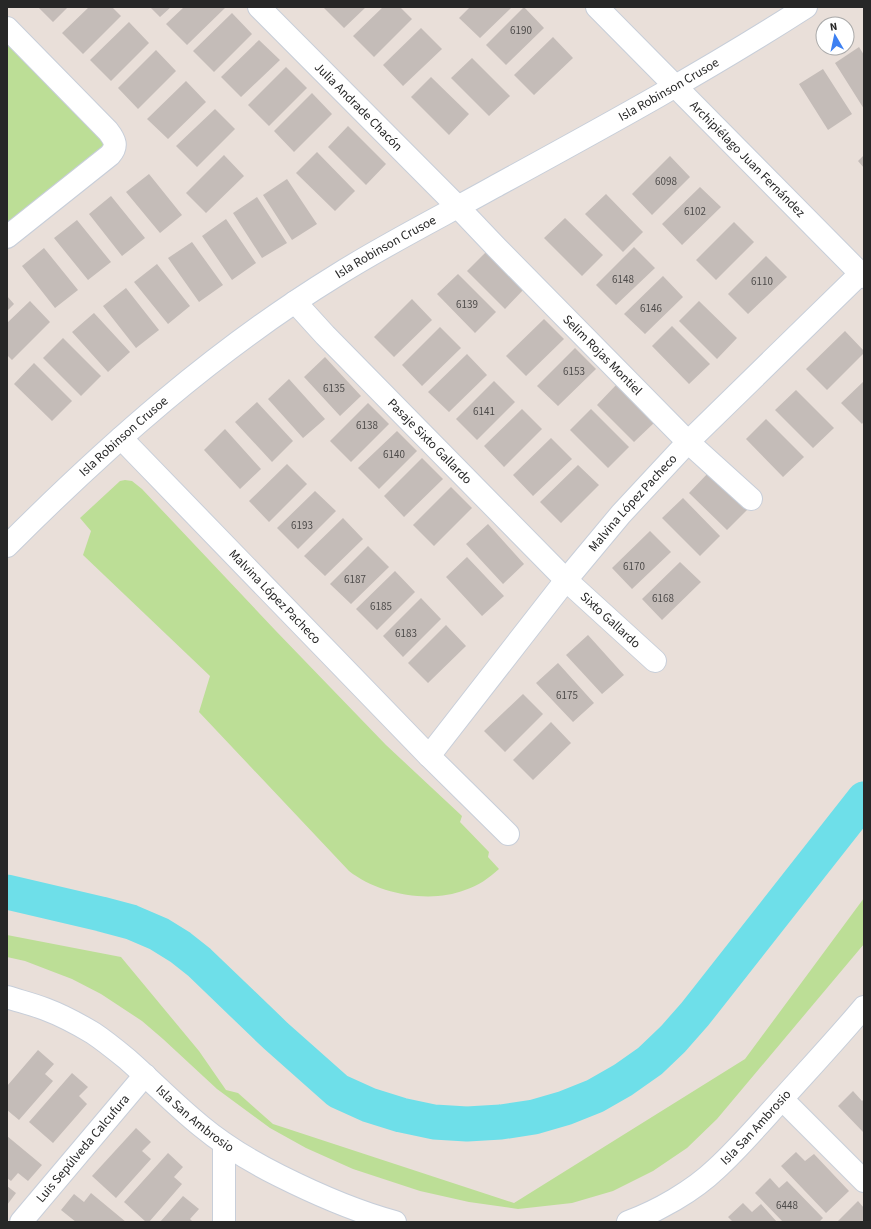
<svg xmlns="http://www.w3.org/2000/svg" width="871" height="1229" font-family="'Source Sans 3',sans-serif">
	<rect width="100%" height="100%" fill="#e9dfd9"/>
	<path fill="#bcde96" d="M7,43L104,143V147L7,226Z
		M125,480L132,481L142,489L275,630L386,745L462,816L460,822L489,852L488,857L499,869C489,878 478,886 465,890C430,904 378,894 349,871L199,712L210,676L83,555L91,531L80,518L120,481Z
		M864,898V944L717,1119L687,1148L653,1171L613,1191L572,1203L518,1209L469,1202L420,1191L353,1169L306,1148L270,1128L217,1089L163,1039L142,1021L101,994L72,979L51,971L25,961L7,957V935L121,957L199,1051L226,1090L238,1093L273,1124L514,1203L745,1059Z"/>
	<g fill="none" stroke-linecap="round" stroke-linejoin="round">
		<path stroke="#6edfe9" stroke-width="35" d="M7,892L101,914L131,922L159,934L180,947L199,962L276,1036L338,1091L369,1105L401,1115L434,1122L467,1124L501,1122L534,1117L565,1108L595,1096L623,1080L650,1061L673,1039L695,1014L864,799"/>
	</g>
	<path fill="#c4bcb8" d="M38,7H68L53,22Z
		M89,7H112L121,16L83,54L62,33Z
		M150,7H171L160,17Z
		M184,7H226L187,45L166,24Z
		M323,7H366L344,28Z
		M383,7H400L412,19L374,57L353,36Z
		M470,7H512L480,38L459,18Z
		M524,7L544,28L506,65L486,45Z
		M232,13L252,34L214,72L193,51Z
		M129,22L149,43L111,81L90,60Z
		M421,28L442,49L403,86L383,65Z
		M553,37L573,58L534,95L514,75Z
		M259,40L280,60L241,97L221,77Z
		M859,47L864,55V109L835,63Z
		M156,50L176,71L138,109L118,88Z
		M472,58L510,96L489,116L451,78Z
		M286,67L307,88L269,126L248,105Z
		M823,69L852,114L828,130L799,84Z
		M431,77L469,114L449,135L411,97Z
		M186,81L206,102L168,139L147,119Z
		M312,93L332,114L294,152L274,131Z
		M215,109L235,129L197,167L176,146Z
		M348,126L386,164L366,185L328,147Z
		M317,152L355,191L335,211L296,173Z
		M224,155L244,176L206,213L186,193Z
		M864,155V168L858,161Z
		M670,156L690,177L652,215L632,194Z
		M149,174L182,215L160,233L126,192Z
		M287,179L317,224L292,240L263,195Z
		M700,187L721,207L682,245L662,224Z
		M606,194L643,232L623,252L585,214Z
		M111,196L145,238L122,256L89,214Z
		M257,197L287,243L262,258L233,213Z
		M565,218L603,255L582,276L544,238Z
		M226,219L256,263L232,280L202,236Z
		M77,220L111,262L88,280L54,238Z
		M734,222L754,242L716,280L696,260Z
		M192,242L223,285L199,302L168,258Z
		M634,247L655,268L616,305L596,285Z
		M44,248L78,290L55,308L22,266Z
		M488,250L525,288L505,309L467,271Z
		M766,256L787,277L748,314L728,294Z
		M157,264L190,306L168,324L134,282Z
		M458,274L496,312L475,333L437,294Z
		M663,276L683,297L645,334L624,314Z
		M126,288L159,330L136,348L103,306Z
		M7,296L14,304L7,311Z
		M412,299L432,320L394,357L374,337Z
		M30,301L50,322L12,360L7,355V323Z
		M699,301L737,338L717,359L679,321Z
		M94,313L130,352L108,372L72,332Z
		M544,319L564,339L526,376L506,356Z
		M672,326L710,364L689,384L652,346Z
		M440,327L461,348L422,386L402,365Z
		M845,331L864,351V353L827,390L806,369Z
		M63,338L101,376L81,396L43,358Z
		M575,348L596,369L558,406L537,386Z
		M467,354L487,375L449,412L428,392Z
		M325,357L361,396L340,416L304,377Z
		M34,363L72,401L52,421L14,384Z
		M289,379L325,419L303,438L268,399Z
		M494,381L515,402L477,440L456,419Z
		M864,381V421L862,424L841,403Z
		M617,384L655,422L634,442L597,405Z
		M796,390L834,428L813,448L775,410Z
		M257,402L293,441L272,462L235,422Z
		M368,403L389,424L351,462L330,441Z
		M522,409L542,429L504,467L484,446Z
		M591,409L629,447L608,468L570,430Z
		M766,419L804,457L783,477L746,439Z
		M225,429L261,469L240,489L204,450Z
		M397,431L417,451L379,489L358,468Z
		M551,438L572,459L533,496L513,475Z
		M422,458L443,479L404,517L384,496Z
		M287,464L307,484L269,522L249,501Z
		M578,465L599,485L561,523L540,502Z
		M709,472L747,510L727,530L689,493Z
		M451,487L472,508L434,546L413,525Z
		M315,491L336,511L298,549L277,528Z
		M683,498L720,536L700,556L662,518Z
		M343,518L363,539L325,576L304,556Z
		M488,524L524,564L503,584L466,544Z
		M650,531L671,552L632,589L612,568Z
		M368,546L389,567L351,604L330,584Z
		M467,557L504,596L482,616L446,577Z
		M680,562L701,582L662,620L642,599Z
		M395,571L415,592L377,630L356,609Z
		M421,598L441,619L403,657L383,636Z
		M446,625L466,646L428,683L408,663Z
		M588,635L624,675L602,694L566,655Z
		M558,663L594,703L573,722L536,683Z
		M523,694L543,714L505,752L484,731Z
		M551,722L571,743L533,780L513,760Z
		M38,1050L54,1064L45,1074L53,1081L19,1120L7,1110V1086Z
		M72,1073L88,1087L79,1096L87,1104L53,1143L29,1122Z
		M853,1091L862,1101L864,1099V1133L838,1106Z
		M136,1128L151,1142L142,1151L151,1159L116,1198L92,1176Z
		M7,1136L42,1165L28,1181L18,1173L11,1181L7,1178Z
		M796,1152L805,1161L814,1154L849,1191L826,1213L781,1166Z
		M168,1153L183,1167L174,1177L182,1184L149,1222H146L124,1202Z
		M770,1178L779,1188L787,1181L823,1218L819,1222H783L755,1193Z
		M7,1186L16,1193L7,1205Z
		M91,1193L126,1222H76L61,1210L74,1194L84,1202Z
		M183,1196L199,1209L190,1219L193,1222H160Z
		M858,1201L864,1208V1222H837Z
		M743,1203L752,1212L761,1204L777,1222H733L728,1217Z"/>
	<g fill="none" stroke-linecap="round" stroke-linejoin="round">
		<g stroke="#c7ced9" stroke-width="24">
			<g id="minor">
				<path id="s1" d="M259,7L458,207L497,248L688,442L751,499"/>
				<path id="s2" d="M597,7L864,277"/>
				<path d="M7,28L108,131C115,140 118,146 110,155L7,237"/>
				<path id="s3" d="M295,302L325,335L566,580L655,661"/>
				<path id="s4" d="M121,438L429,756L508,834"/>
				<path id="s5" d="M7,546C108,445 215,350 337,275C388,243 442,216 494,187C600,129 705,72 806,7"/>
				<path id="s6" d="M429,756L566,580L621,514L688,442L861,273"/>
				<path id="s7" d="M7,997C19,1001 32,1004 45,1009C61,1015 78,1024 93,1033C105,1041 116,1050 127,1059C152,1081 175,1105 201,1126C225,1146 252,1162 280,1176C318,1195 354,1211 395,1222"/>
				<path d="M782,1099L864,1181"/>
				<path id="s8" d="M21,1222L145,1075"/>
				<path d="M224,1222V1144"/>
				<path id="s9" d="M628,1222C658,1211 693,1191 716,1169C740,1147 761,1122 783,1098C810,1068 838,1038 864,1007"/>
			</g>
		</g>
		<use href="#minor" stroke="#fff" stroke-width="22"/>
	</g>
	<g text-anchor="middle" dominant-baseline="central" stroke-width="3" stroke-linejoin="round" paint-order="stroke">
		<g font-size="11" fill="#4e4c4b">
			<text x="521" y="30">6190</text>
			<text x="666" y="181">6098</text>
			<text x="695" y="211">6102</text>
			<text x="623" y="279">6148</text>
			<text x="762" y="281">6110</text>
			<text x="467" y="304">6139</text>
			<text x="651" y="308">6146</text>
			<text x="574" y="371">6153</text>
			<text x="334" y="388">6135</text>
			<text x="484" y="411">6141</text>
			<text x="367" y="425">6138</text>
			<text x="394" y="454">6140</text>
			<text x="302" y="525">6193</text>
			<text x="634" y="566">6170</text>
			<text x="355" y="579">6187</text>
			<text x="663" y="598">6168</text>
			<text x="381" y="606">6185</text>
			<text x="406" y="633">6183</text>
			<text x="567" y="695">6175</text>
			<text x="787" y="1205">6448</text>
		</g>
		<g font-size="13" fill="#272727" stroke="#fff">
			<text stroke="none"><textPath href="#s5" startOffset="808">Isla Robinson Crusoe</textPath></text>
			<text stroke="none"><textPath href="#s1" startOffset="141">Julia Andrade Chacón</textPath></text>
			<text stroke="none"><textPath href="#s2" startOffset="214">Archipiélago Juan Fernández</textPath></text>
			<text stroke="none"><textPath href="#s5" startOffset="484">Isla Robinson Crusoe</textPath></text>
			<text stroke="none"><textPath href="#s1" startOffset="489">Selim Rojas Montiel</textPath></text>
			<text stroke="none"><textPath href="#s5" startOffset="160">Isla Robinson Crusoe</textPath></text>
			<text stroke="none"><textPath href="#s3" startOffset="194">Pasaje Sixto Gallardo</textPath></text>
			<text stroke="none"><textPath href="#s6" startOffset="325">Malvina López Pacheco</textPath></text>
			<text stroke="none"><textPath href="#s4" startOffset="221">Malvina López Pacheco</textPath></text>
			<text stroke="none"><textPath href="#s3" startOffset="448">Sixto Gallardo</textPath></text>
			<text stroke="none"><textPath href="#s7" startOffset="227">Isla San Ambrosio</textPath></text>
			<text stroke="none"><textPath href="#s9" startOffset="161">Isla San Ambrosio</textPath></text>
			<text stroke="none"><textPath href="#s8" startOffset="96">Luis Sepúlveda Calcufura</textPath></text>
		</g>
	</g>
	<rect width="871" height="1229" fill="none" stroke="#272727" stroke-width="16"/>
	<g transform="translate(835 36) rotate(351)"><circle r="19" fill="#ffffff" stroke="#a9a9a9"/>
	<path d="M0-3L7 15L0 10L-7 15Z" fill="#3d80f2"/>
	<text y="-6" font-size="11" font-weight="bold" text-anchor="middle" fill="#272727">N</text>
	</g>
</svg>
